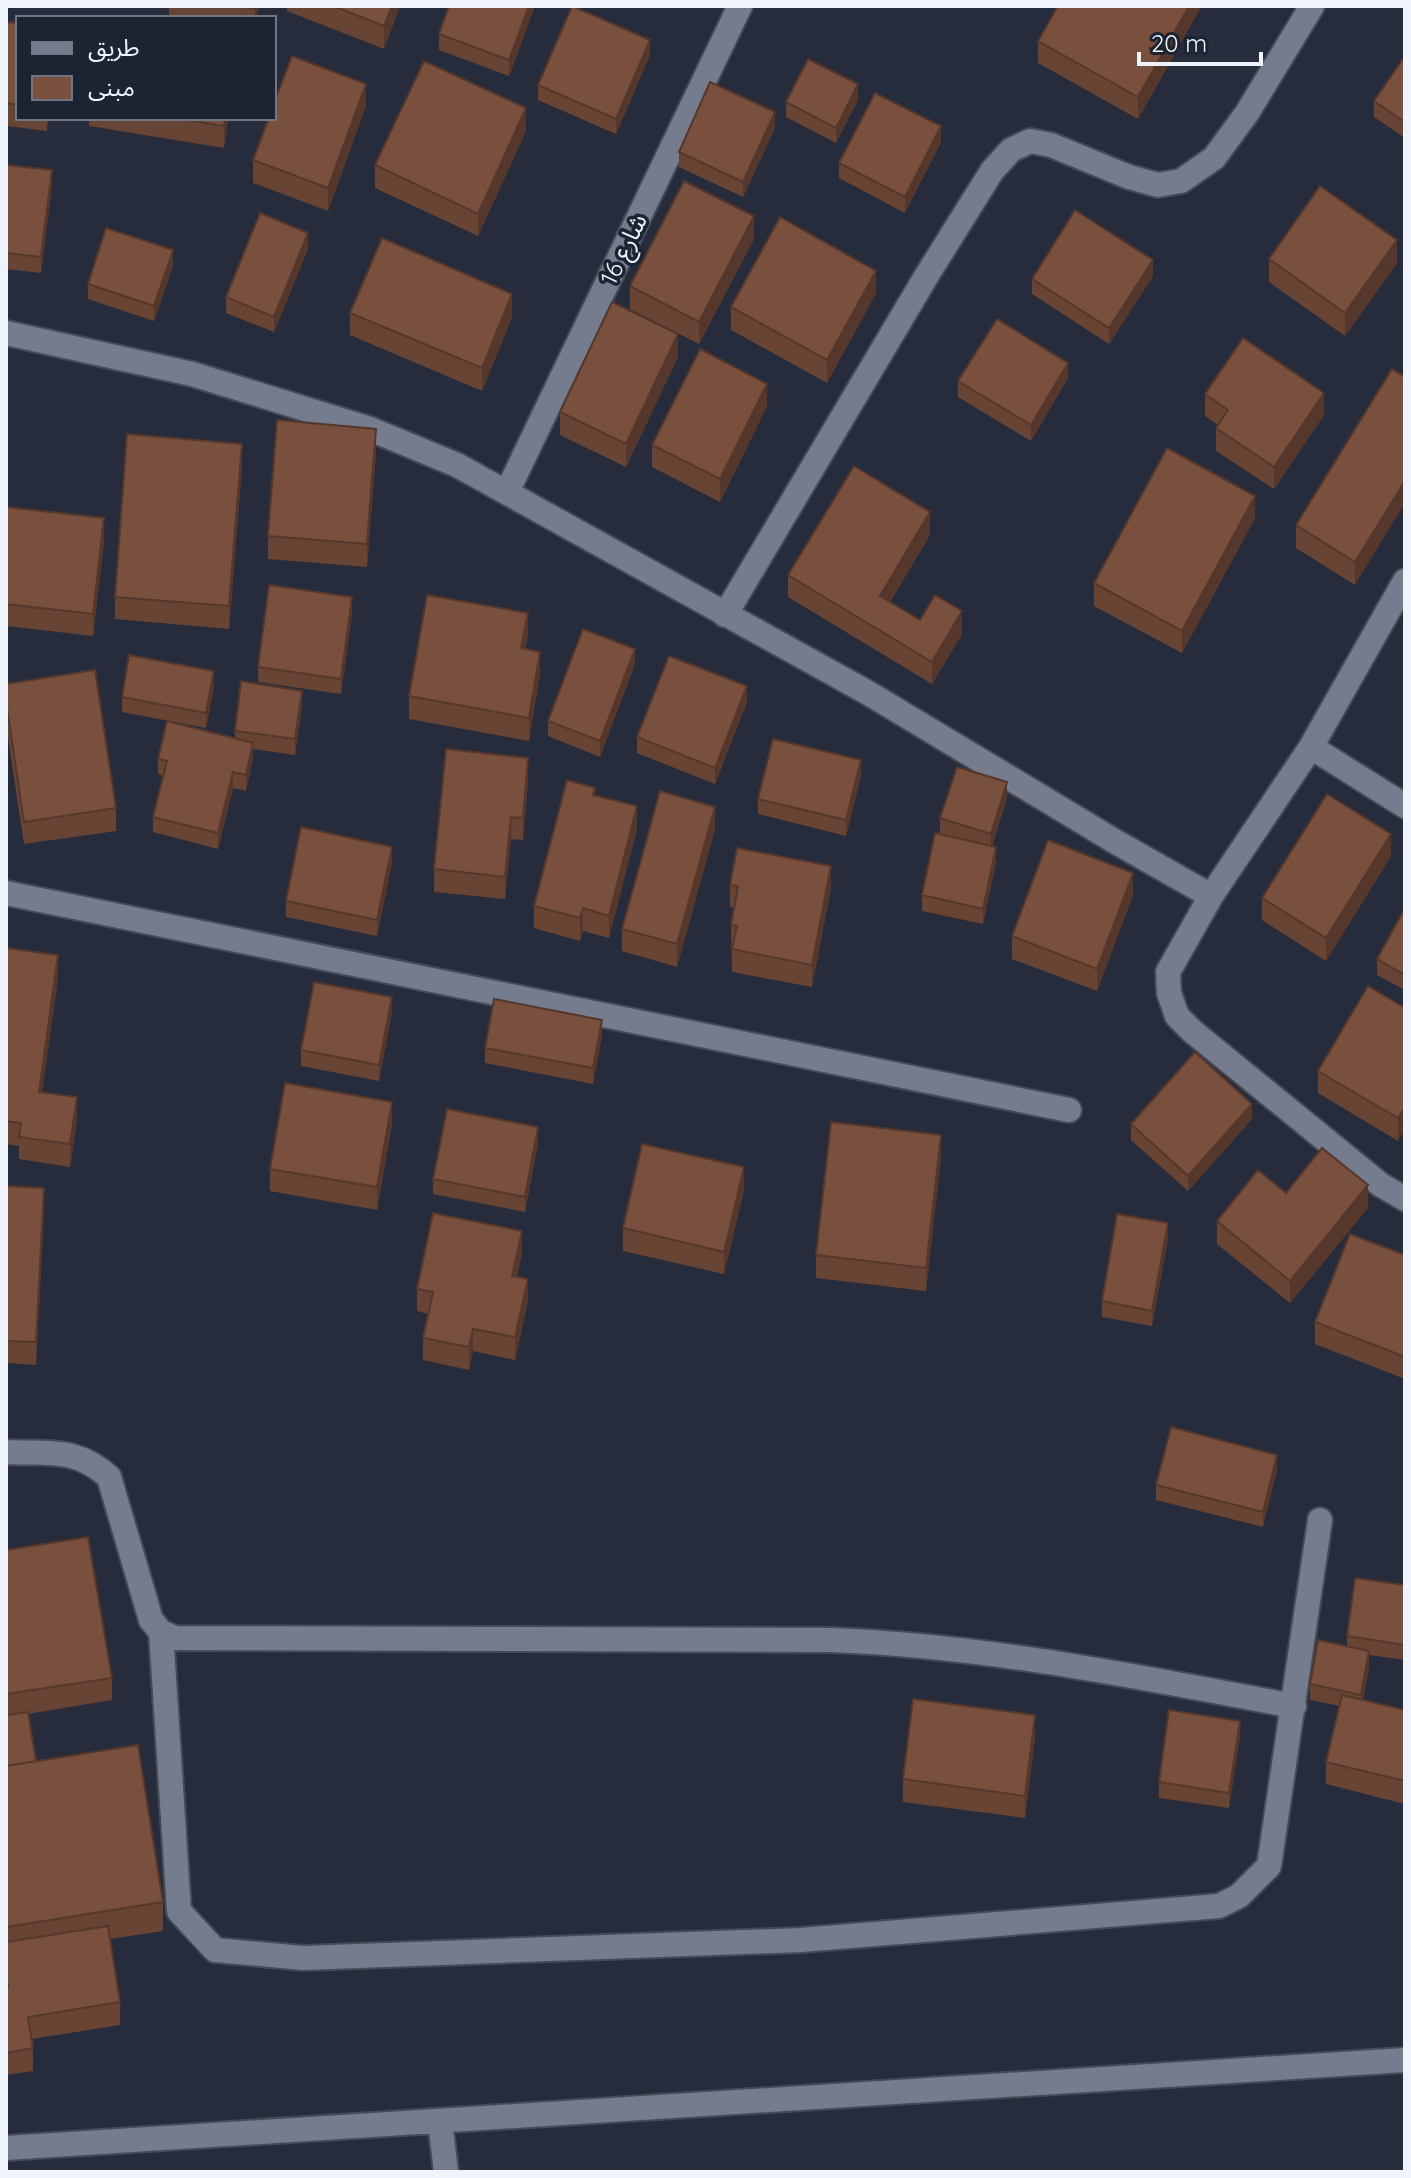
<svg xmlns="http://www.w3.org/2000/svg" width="1411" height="2178" font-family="Quicksand,'Noto Sans Arabic',sans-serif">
	<rect width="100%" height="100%" fill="#262c3b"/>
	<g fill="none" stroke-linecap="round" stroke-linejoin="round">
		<g stroke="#454a56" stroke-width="28">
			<path id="street" d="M6,333L192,374L370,429L457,465L870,694L1116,842L1211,896
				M507,492L740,6
				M1405,581L1311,747L1211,896L1168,972L1169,993L1177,1016L1192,1031L1381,1185L1405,1199
				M725,615L927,275L992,171L1011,150L1030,141L1051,145L1129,177L1158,185L1181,181L1214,158L1247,113L1312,6
				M1311,747L1405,806
				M6,893L1069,1110
				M6,1452C49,1454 76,1447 109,1477L151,1620L161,1632L175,1638L831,1640C989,1646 1139,1677 1294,1706
				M161,1632L179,1911L215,1950L303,1958L801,1940L1219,1906L1239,1896L1269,1866L1320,1520
				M440,2121L446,2172
				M6,2148L1405,2060"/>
		</g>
		<use href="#street" stroke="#747c8d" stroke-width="24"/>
	</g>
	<path fill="#684434" d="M169,6H259L257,18H169Z
		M287,6H400L384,49L287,11Z
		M535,6L509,76L439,50V34Z
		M1200,6V9L1138,119L1038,63V41Z
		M6,22L18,23V118H48L47,131L6,126Z
		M650,55L616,134L538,100V85Z
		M1405,56V138L1374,117V101Z
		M858,100L836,143L786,117V102Z
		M366,106L328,211L253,183V160Z
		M89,118H228L224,148L89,126Z
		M775,128L743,197L679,167V152Z
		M526,131L478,236L375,188V165Z
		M941,142L905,213L839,178V163Z
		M6,165L52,185L41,273L6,269Z
		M754,239L699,344L630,309V286Z
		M308,249L274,332L226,313V297Z
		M1269,259L1397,263L1345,336L1269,282Z
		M173,266L154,321L88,299V284Z
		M1153,276L1109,344L1032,294V279Z
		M876,293L827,383L731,330V307Z
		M350,313L512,317L482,391L350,335Z
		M678,357L626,467L560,435V412Z
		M1392,369L1355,585L1296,548V525Z
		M1068,378L1031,441L958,397V381Z
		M1205,394L1324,415L1274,489L1216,451V428L1218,425L1205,416Z
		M767,406L720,502L652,467V445Z
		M376,452L367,567L268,559V536Z
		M242,466L229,629L115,619V597Z
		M6,507L104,541L93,636L6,626Z
		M1255,518L1182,653L1094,606V583Z
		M930,535L890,602L920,620L962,634L932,684L788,597V575Z
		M352,613L341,694L258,682V667Z
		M528,636L525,649L540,674L529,741L409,719V696Z
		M635,664L600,757L548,736V721Z
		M6,684L116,808V831L24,844L6,724Z
		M214,687L206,728L122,712V697Z
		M747,702L715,784L637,753V737Z
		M302,706L295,755L253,749V758L246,791L233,788L218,849L153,832V817L163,776L158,774V759L235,738V731Z
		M861,776L846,836L758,814V799Z
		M528,781L523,840L511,839L505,899L434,892V869Z
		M595,795L637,829L609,938L583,931L580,941L534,928V906Z
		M1007,798L992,846L996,862L983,924L922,911V895L940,834V818Z
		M715,829L677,967L622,951V929Z
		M1391,856L1326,961L1262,920V898Z
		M392,862L377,936L286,917V901Z
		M730,885L831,888L812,987L732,972L731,925L734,908L730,907Z
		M1133,895L1097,991L1012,959V936Z
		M1405,908V990L1377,975V959Z
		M6,948L58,978L42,1092L77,1120L70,1167L19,1159V1146L6,1144Z
		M1405,1008L1398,1141L1318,1093V1071Z
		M392,1012L379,1081L301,1066V1050Z
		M602,1036L593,1084L485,1063V1048Z
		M1252,1119L1188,1191L1131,1140V1124Z
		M392,1124L377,1210L270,1191V1169Z
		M538,1143L525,1212L433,1194V1179Z
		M941,1157L926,1291L816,1278V1255Z
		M6,1186L44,1211L36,1365L6,1363Z
		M744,1190L724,1274L623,1251V1228Z
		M1286,1193L1368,1208L1290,1303L1217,1244V1221Z
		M1168,1238L1152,1326L1102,1317V1301Z
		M522,1253L517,1277L528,1301L515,1360L473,1351L469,1370L423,1360V1338L428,1314L417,1311V1289Z
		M1405,1255V1379L1315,1344V1322Z
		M1277,1470L1263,1527L1156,1500V1485Z
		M6,1550L112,1678V1700L28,1714L36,1761L163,1902V1931L110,1939L120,2002V2025L32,2039L33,2048V2071L6,2075Z
		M1405,1585V1660L1369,1655V1666L1363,1700L1405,1710V1804L1326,1784V1762L1340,1706L1310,1700V1684L1347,1646V1636Z
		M1240,1736L1229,1808L1159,1798V1782Z
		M1035,1738L1025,1818L903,1802V1779Z"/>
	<path fill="#55372b" d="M255,6H259L257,18H255Z
		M392,6H400L384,49V26Z
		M529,6H535L509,76V60Z
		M1189,6H1200V9L1138,119V97Z
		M650,40V55L616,134V119Z
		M366,84V106L328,211V188Z
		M858,84V100L836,143V128Z
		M526,108V131L478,236V214Z
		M775,112V128L743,197V182Z
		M225,118H228L224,148V126Z
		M941,126V142L905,213V197Z
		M52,170V185L41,273V257Z
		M754,216V239L699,344V322Z
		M308,233V249L274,332V317Z
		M1397,240V263L1345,336V313Z
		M173,250V266L154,321V306Z
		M1153,260V276L1109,344V328Z
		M876,271V293L827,383V360Z
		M512,294V317L482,391V368Z
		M678,334V357L626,467V444Z
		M1068,363V378L1031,441V425Z
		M767,384V406L720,502V479Z
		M1324,393V415L1274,489V467Z
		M376,429V452L367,567V544Z
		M242,444V466L229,629V606Z
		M1405,481V503L1355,585V562Z
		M1255,496V518L1182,653V631Z
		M930,512V535L880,618V596Z
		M104,518V541L93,636V614Z
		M352,597V613L341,694V679Z
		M962,611V634L932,684V662Z
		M528,613V636L521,671V648Z
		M635,649V664L600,757V741Z
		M540,652V674L529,741V718Z
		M214,671V687L206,728V713Z
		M747,686V702L715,784V768Z
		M302,691V706L295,755V739Z
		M253,743V758L246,791V775Z
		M528,758V781L523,840V818Z
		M861,760V776L846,836V820Z
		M233,772V788L218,849V833Z
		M1007,782V798L991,850V834Z
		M637,806V829L609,938V916Z
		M715,807V829L677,967V944Z
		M511,817V839L505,899V877Z
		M1391,834V856L1326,961V938Z
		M392,847V862L377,936V920Z
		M996,847V862L983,924V909Z
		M831,866V888L812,987V965Z
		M1133,873V895L1097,991V969Z
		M583,908V931L580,941V918Z
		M58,955V978L39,1114V1092Z
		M392,997V1012L379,1081V1065Z
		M602,1020V1036L593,1084V1068Z
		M77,1097V1120L70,1167V1144Z
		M392,1102V1124L377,1210V1187Z
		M1252,1104V1119L1188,1191V1176Z
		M1405,1107V1129L1398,1141V1118Z
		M538,1127V1143L525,1212V1197Z
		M941,1135V1157L926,1291V1268Z
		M744,1167V1190L724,1274V1252Z
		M1368,1185V1208L1290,1303V1281Z
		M44,1188V1211L36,1365V1342Z
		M1168,1223V1238L1152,1326V1311Z
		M522,1231V1253L512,1299V1276Z
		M528,1279V1301L515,1360V1337Z
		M473,1329V1351L469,1370V1347Z
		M1277,1455V1470L1263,1527V1512Z
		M1369,1651V1666L1361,1710V1695Z
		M1035,1715V1738L1025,1818V1796Z
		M1240,1721V1736L1229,1808V1793Z"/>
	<path fill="#794f3d" stroke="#55372b" stroke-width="2" d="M238,6H255V9Z
		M333,6H392L384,26Z
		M449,6H529L509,60L439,34Z
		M572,6L650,40L616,119L538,85Z
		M1058,6H1189L1138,97L1038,41Z
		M6,22L18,23V105L6,103Z
		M292,56L366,84L328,188L253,160L269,118H274V103Z
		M1405,56V122L1374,101Z
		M808,59L858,84L836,128L786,102Z
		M424,61L526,108L478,214L375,165Z
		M710,82L775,112L743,182L679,152Z
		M875,93L941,126L905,197L839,163Z
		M176,118H225L224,126Z
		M6,165L52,170L41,257L6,253Z
		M684,181L754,216L699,322L630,286Z
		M1320,186L1397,240L1345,313L1269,259Z
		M1075,210L1153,260L1109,328L1032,279Z
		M260,213L308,233L274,317L226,297Z
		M780,217L876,271L827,360L731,307Z
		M106,228L173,250L154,306L88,284Z
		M382,238L512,294L482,368L350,313Z
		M612,302L678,334L626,444L560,412Z
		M997,319L1068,363L1031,425L958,381Z
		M1243,338L1324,393L1274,467L1216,428L1228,410L1205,394Z
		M700,349L767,384L720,479L652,445Z
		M1392,369L1405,377V481L1355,562L1296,525Z
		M277,420L376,429L367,544L268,536Z
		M127,434L242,444L229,606L115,597Z
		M1167,448L1255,496L1182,631L1094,583Z
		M854,466L930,512L880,596L920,620L935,595L962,611L932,662L788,575Z
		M6,507L104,518L93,614L6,604Z
		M269,585L352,597L341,679L258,667Z
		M427,595L528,613L521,648L540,652L529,718L409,696Z
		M583,629L635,649L600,741L548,721Z
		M129,655L214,671L206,713L122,697Z
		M669,656L747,686L715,768L637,737Z
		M95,670L116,808L24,822L6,701V684Z
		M241,681L302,691L295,739L235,731Z
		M167,721L253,743L246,775L233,772L218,833L153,817L167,761L158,759Z
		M773,739L861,760L846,820L758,799Z
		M446,749L528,758L523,818L511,817L505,877L434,869Z
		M957,767L1007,782L991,834L940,818Z
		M567,780L595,788L593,795L637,806L609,916L583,908L580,918L534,906Z
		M660,791L715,807L677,944L622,929Z
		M1327,794L1391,834L1326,938L1262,898Z
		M301,827L392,847L377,920L286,901Z
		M935,833L996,847L983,909L922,895Z
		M1048,840L1133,873L1097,969L1012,936Z
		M737,848L831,866L812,965L732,949L737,926L731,925L738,886L730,885Z
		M1405,908V975L1377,959Z
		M6,948L58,955L39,1092L77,1097L70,1144L19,1137L21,1123L6,1121Z
		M314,982L392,997L379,1065L301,1050Z
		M1368,986L1405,1008V1107L1398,1118L1318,1071Z
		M494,999L602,1020L593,1068L485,1048Z
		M1195,1052L1252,1104L1188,1176L1131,1124Z
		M285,1083L392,1102L377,1187L270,1169Z
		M447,1109L538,1127L525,1197L433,1179Z
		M831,1122L941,1135L926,1268L816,1255Z
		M642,1144L744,1167L724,1252L623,1228Z
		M1322,1148L1368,1185L1290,1281L1217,1221L1258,1170L1286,1193Z
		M6,1186L44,1188L36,1342L6,1341Z
		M433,1213L522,1231L512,1276L528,1279L515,1337L473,1329L469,1347L423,1338L433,1292L417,1289Z
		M1117,1214L1168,1223L1152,1311L1102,1301Z
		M1350,1234L1405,1255V1357L1315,1322Z
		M1171,1427L1277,1455L1263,1512L1156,1485Z
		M88,1537L112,1678L6,1694V1550Z
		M1355,1578L1405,1585V1645L1347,1636Z
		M1318,1640L1369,1651L1361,1695L1310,1684Z
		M1342,1695L1405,1710V1781L1326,1762Z
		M913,1699L1035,1715L1025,1796L903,1779Z
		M1169,1710L1240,1721L1229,1793L1159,1782Z
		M28,1712L36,1761L6,1766V1715Z
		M138,1745L163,1902L6,1927V1766Z
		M108,1926L120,2002L28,2017L33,2048L6,2053V1988L8,1987L6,1973V1942Z"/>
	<g text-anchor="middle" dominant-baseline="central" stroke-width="7" stroke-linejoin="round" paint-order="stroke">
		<g font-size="24" fill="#eef3fc" stroke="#1c2331">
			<text transform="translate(623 249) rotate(-64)">شارع 16</text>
		</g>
	</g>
	<rect width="1411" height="2178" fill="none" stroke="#eef3fc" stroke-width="16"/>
	<rect x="16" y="16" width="260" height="104" fill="#1c2331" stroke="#707682" stroke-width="2"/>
	<rect x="32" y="42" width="40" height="12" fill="#747c8d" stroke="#707682" stroke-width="2"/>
	<text x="88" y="56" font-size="24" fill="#eef3fc">طريق</text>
	<rect x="32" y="76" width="40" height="24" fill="#794f3d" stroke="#707682" stroke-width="2"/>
	<text x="88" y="96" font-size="24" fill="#eef3fc">مبنى</text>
	<path d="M1139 52v12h122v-12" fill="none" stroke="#eef3fc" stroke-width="4"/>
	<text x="1151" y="52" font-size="24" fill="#eef3fc" stroke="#1c2331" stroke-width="6" paint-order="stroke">20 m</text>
</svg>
